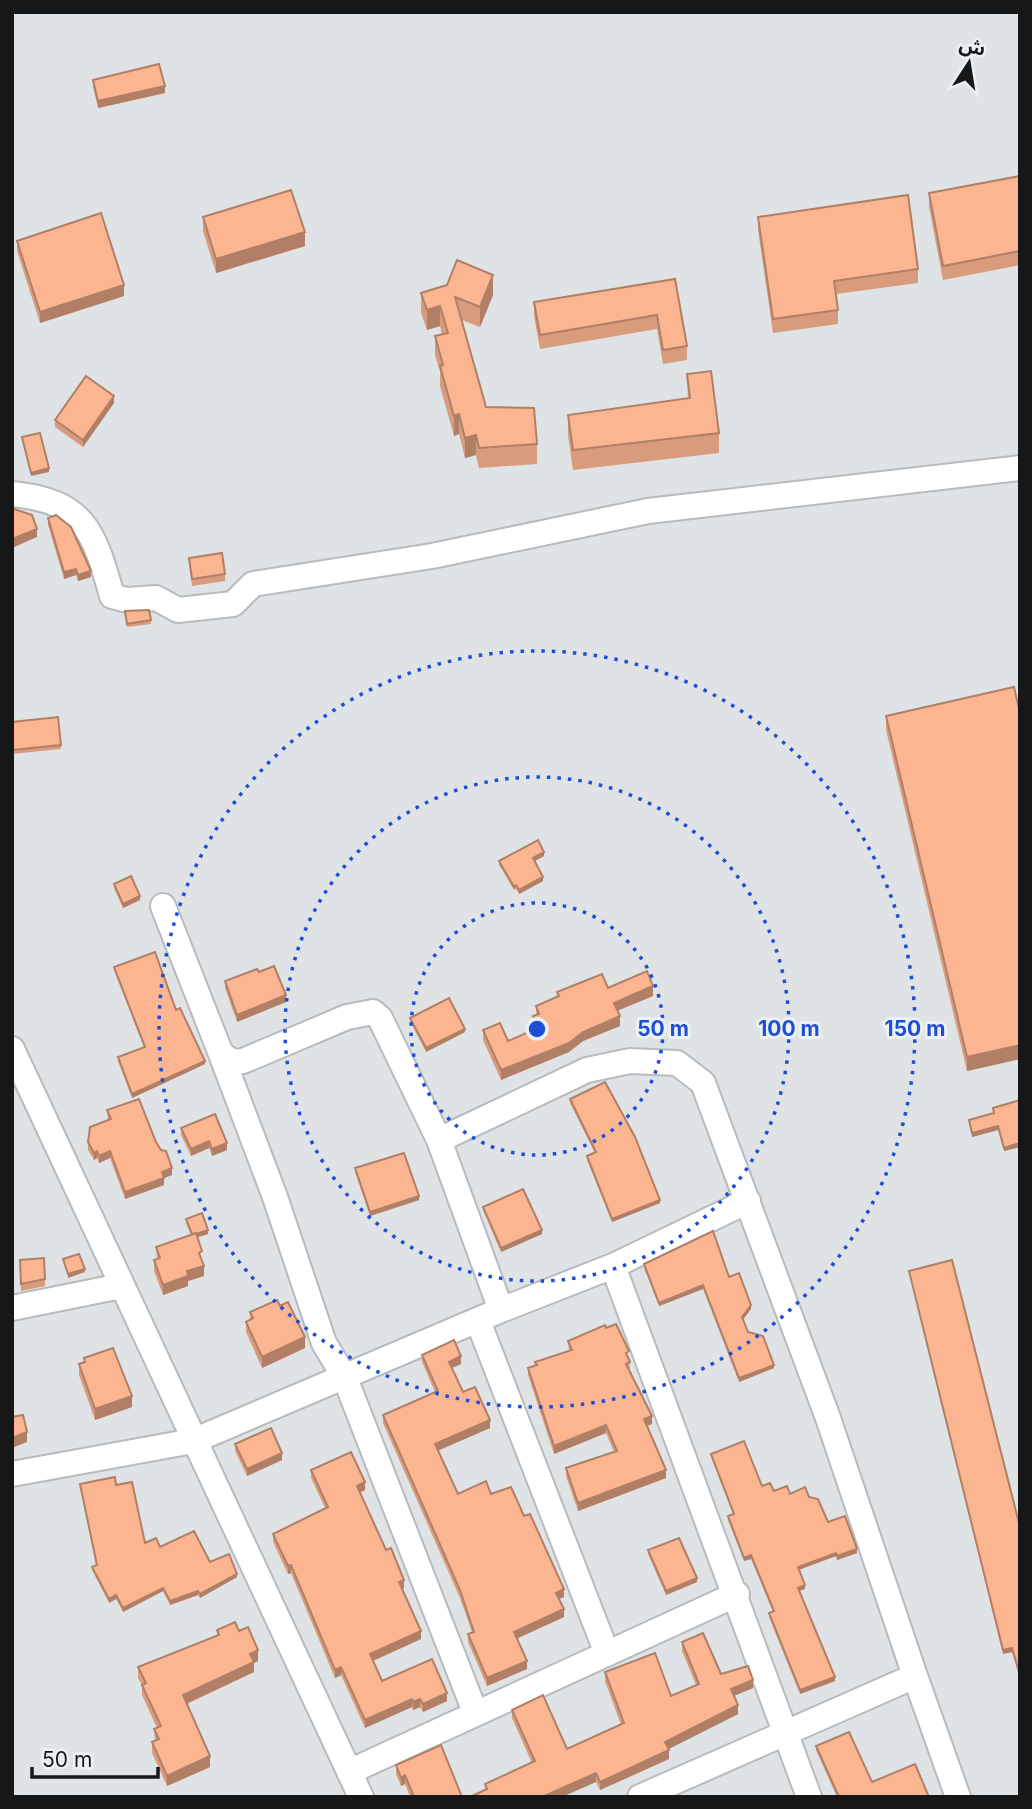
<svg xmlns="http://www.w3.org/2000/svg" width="1032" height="1809" font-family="Inter,'Noto Sans Arabic',sans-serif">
	<rect width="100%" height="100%" fill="#dfe3e6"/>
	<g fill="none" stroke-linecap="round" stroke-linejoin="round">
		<g stroke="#b7bbbd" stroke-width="28">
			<path id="minor" d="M12,494C85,501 94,532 112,596L127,600L156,598L178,610L233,604L253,584L432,556L648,511L1020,468
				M163,906L221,1054L233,1062L243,1061L347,1017L373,1012L380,1018L439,1140L587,1070L630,1061L677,1063L703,1083L828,1418L915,1676
				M12,1049L361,1797
				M221,1054L275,1197L324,1343L345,1378L475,1712
				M439,1140L501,1310
				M613,1266L748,1201
				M12,1308L121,1286
				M478,1321L606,1651
				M12,1474L193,1441L501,1310L613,1266L809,1797
				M349,1772L737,1594
				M640,1797L915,1676L958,1797"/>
		</g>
		<use href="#minor" stroke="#fff" stroke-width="24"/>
	</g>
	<path fill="#d89c7d" d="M93,80L165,93L98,108L93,87Z
		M1020,176V265L943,280L929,207V193Z
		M203,217L305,246L216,273L203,231Z
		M758,217L918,269V283L836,294L838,310V324L773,333L758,230Z
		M17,241L124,296L40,323L17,251Z
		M675,279L687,346V360L663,364L657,329L540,349L534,316V302Z
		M421,293L493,295L480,327L462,320L486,407L537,444V464L479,468L476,455L465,458L459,434L454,436L440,386V371L435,356V336L442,334L440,326L427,330L421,313Z
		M687,374L719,433V453L573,470L568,435V415L688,399Z
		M114,403L83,447L55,427V420Z
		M48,518L91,577L78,581L76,575L64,579L48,525Z
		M189,558L225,574V581L192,586Z
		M125,611L151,620V624L127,627Z
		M1020,713V1059L967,1071L886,730V716Z
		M58,717L61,749L12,754V722Z
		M544,856L534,861L543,881L519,894L516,889L514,890L499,865V861Z
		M114,884L140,900L123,908L114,888Z
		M114,967L176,1010L205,1064L132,1098L118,1061V1057L144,1047L114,970Z
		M259,972L286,1002L237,1022L225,988V981Z
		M608,988L653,996L617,1011L620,1026L583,1041L569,1052L501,1080L483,1040V1030L508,1041L535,1030L533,1026V1016L536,1015V1006L557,997V992Z
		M410,1018L465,1032L426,1052L410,1021Z
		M570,1099L660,1203L612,1222L587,1160V1156L595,1153L570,1103Z
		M1020,1100V1147L1004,1151L998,1130L972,1137L969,1120L993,1113V1108Z
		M107,1110L156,1142L172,1175L164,1178V1185L125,1199L110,1158L99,1163L97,1158L94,1160L88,1150V1142L108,1120Z
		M181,1128L227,1150L212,1156L209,1148L191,1156L181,1135Z
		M355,1168L419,1200L370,1216L355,1172Z
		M483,1207L542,1234L501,1252L483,1210Z
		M186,1219L208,1234L197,1237L204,1276L188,1281V1286L163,1295L154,1271V1260L157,1259L156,1247L191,1235L186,1223Z
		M20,1260L45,1279V1286L21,1291Z
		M644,1264L729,1277L751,1309L743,1319L748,1332L774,1368L739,1382L703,1289L659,1306L644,1268Z
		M909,1271L1020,1527V1679L1012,1652L1003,1654Z
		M280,1306L305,1348L262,1368L246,1332V1322L250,1319V1312Z
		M606,1328L629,1359L630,1369L629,1370L652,1424L647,1426L666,1478L578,1511L566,1476V1468L614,1452L606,1433L554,1454L528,1375V1368L535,1365V1362L569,1351L568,1341Z
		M422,1355L461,1364L452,1368L463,1392L490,1428L438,1450L458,1494H491L524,1516L564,1597L559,1599L564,1617L517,1638L527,1669L487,1686L468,1642V1634L472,1632L460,1598L383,1423V1415L435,1392L422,1362Z
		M84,1358L132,1407L95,1420L79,1375V1364L84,1362Z
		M235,1444L282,1460L247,1476L235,1451Z
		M711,1454L762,1486L774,1491L809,1497L828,1522L857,1553L837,1560L836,1556L799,1570L805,1589L800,1591L835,1681L800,1694L769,1617V1613L773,1612L751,1559L744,1561L728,1520V1516L733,1514L711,1457Z
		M311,1470L365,1490L360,1492L404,1588L402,1589L421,1639L373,1661L382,1681L447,1701L423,1712L420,1707L413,1710L412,1707L365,1728L341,1675L335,1678L291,1573L288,1574L273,1542V1534L325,1508L311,1478Z
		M80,1484L116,1485L145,1543L210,1562L237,1577L200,1598L198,1595L170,1605L163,1591L123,1612L116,1599L109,1603L92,1570V1567L96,1565Z
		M648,1550L697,1582L666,1595L648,1554Z
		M217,1630L239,1631L258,1661L254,1663V1672L187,1704L210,1767L167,1786L152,1753V1742L155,1741L154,1729L157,1728L142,1695V1685L138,1678V1667L217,1636Z
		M682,1642L721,1674L753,1688L734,1696L738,1714L668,1749L669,1759L600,1790L596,1782L485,1790V1784L532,1763L512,1718V1710L567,1749L621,1725L605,1681V1672L671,1696L696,1685L682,1651Z
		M816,1746L872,1782L929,1797H837L816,1750Z
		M396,1765L462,1797H410L405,1784L401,1786L396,1774Z"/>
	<path fill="#b07f66" d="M165,86V93L98,108V101Z
		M305,232V246L216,273V259Z
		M493,275V295L480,327V307Z
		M124,285V296L40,323V312Z
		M440,306V326L427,330V310Z
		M114,396V403L83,447V440Z
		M459,414V434L454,436V416Z
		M476,435V455L465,458V438Z
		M49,468V472L31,476V473Z
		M37,529V537L12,548V539Z
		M76,569V575L64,579V572Z
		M91,571V577L78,581V575Z
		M544,852V856L533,862V858Z
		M543,877V881L519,894V890Z
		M140,896V900L123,908V904Z
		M653,986V996L614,1012V1003Z
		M286,995V1002L237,1022V1015Z
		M620,1016V1026L583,1041L569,1052L501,1080V1070L583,1032Z
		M465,1029V1032L426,1052V1048Z
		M1020,1045V1059L967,1071V1057Z
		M205,1061V1064L132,1098V1094Z
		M998,1126V1130L972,1137V1133Z
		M209,1141V1148L191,1156V1149Z
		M227,1143V1150L212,1156V1149Z
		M1020,1143V1147L1004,1151V1148Z
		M97,1151V1158L94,1160V1153Z
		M110,1151V1158L99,1163V1156Z
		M172,1168V1175L164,1178V1185L125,1199V1192L162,1172Z
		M419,1196V1200L370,1216V1212Z
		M660,1200V1203L612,1222V1219Z
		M208,1230V1234L192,1239V1236Z
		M542,1230V1234L501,1252V1248Z
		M204,1266V1276L188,1281V1286L163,1295V1285L187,1271Z
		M85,1269V1272L68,1278V1274Z
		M703,1285V1289L659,1306V1303Z
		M751,1305V1309L742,1321V1317Z
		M305,1337V1348L262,1368V1357Z
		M461,1356V1364L449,1369V1362Z
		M774,1365V1368L739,1382V1378Z
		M132,1396V1407L95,1420V1409Z
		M652,1416V1424L644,1427V1419Z
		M490,1420V1428L435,1452V1444Z
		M606,1425V1433L554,1454V1446Z
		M27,1432V1442L12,1448V1438Z
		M282,1453V1460L247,1476V1469Z
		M666,1470V1478L578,1511V1503Z
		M365,1482V1490L357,1494V1486Z
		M857,1549V1553L837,1560V1556Z
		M836,1553V1556L798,1570V1567Z
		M751,1555V1559L744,1561V1558Z
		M291,1565V1573L288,1574V1566Z
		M237,1574V1577L200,1598V1594Z
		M697,1578V1582L666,1595V1591Z
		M404,1580V1588L399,1590V1582Z
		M805,1585V1589L798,1591V1588Z
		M163,1588V1591L123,1612V1608Z
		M564,1589V1597L556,1600V1593Z
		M198,1591V1595L170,1605V1601Z
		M116,1595V1599L109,1603V1599Z
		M564,1609V1617L514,1640V1632Z
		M421,1631V1639L370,1662V1654Z
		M1012,1648V1652L1003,1654V1650Z
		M258,1650V1661L254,1663V1672L183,1705V1695L250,1654Z
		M527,1661V1669L487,1686V1678Z
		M341,1667V1675L335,1678V1670Z
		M835,1677V1681L800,1694V1690Z
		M753,1680V1688L731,1697V1689Z
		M447,1693V1701L423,1712V1704Z
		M412,1699V1707L365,1728V1720Z
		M420,1699V1707L413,1710V1702Z
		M738,1705V1714L665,1751V1742Z
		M669,1750V1759L600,1790V1782Z
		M210,1756V1767L167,1786V1776Z
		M596,1773V1782L562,1797H542Z
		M405,1775V1784L401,1786V1778Z"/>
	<path fill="#fbb591" stroke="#b07f66" stroke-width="2" d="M159,64L165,86L98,101L93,80Z
		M1020,176V251L943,266L929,193Z
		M291,190L305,232L216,259L203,217Z
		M908,195L918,269L834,281L838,310L773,319L758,217Z
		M101,213L124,285L40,312L17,241Z
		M457,260L493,275L480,307L455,297L486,407L534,408L537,444L479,448L476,435L465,438L459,414L454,416L440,366L443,365L435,336L448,333L440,306L427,310L421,293L447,285Z
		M675,279L687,346L663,350L657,315L540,335L534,302Z
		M711,371L719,433L573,450L568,415L690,398L687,374Z
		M86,376L114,396L83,440L55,420Z
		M40,433L49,468L31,473L22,437Z
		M14,509L32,515L37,529L12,539V510Z
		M56,515L71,527L91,571L78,575L76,569L64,572L48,518Z
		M222,553L225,574L192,579L189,558Z
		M149,610L151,620L127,624L125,611Z
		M1014,687L1020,713V1045L967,1057L886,716Z
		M58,717L61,745L12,750V722Z
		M538,840L544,852L533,858L543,877L519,890L516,885L514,887L499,861Z
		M131,876L140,896L123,904L114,884Z
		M155,952L176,1010L180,1008L205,1061L132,1094L118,1057L145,1047L114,967Z
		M274,966L286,995L237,1015L225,981L257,969L259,972Z
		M647,971L653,986L614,1003L620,1016L583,1032L569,1043L501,1070L483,1030L500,1023L508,1041L538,1028L533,1016L539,1014L536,1006L559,996L557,992L602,974L608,988Z
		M449,998L465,1029L426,1048L410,1018Z
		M605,1082L635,1137L660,1200L612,1219L587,1156L596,1152L570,1099Z
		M139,1099L156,1142L161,1150L166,1151L172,1168L162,1172L164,1178L125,1192L110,1151L99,1156L97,1151L94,1153L88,1142L90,1127L111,1119L107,1110Z
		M1020,1100V1143L1004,1148L998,1126L972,1133L969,1120L994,1113L993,1108Z
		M215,1114L227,1143L212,1149L209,1141L191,1149L181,1128Z
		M404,1153L419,1196L370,1212L355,1168Z
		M523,1189L542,1230L501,1248L483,1207Z
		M202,1213L208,1230L196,1234V1233L192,1234L186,1219Z
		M713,1231L729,1277L739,1273L751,1305L742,1317L748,1332L763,1336L774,1365L739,1378L703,1285L659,1303L644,1264Z
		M196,1233L202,1251L199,1253L204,1266L187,1271L188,1276L163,1285L154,1260L160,1258L156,1247Z
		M79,1254L85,1269L68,1274L63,1259Z
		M44,1258L45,1279L21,1284L20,1260Z
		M952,1260L1020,1527V1675L1012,1648L1003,1650L909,1271Z
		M277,1300L280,1306L288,1302L305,1337L262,1357L246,1322L253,1318L250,1312Z
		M616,1324L629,1351L626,1353L630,1362L626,1364L652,1416L644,1419L666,1470L578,1503L566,1468L617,1451L606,1425L554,1446L528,1368L537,1365L535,1362L572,1350L568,1341L605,1325L606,1328Z
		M454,1340L461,1356L449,1362L463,1392L475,1387L490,1420L435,1444L458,1494L486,1481L491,1494L511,1487L524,1516L530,1514L564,1589L556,1593L564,1609L514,1632L527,1661L487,1678L468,1634L474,1632L460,1590L383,1415L438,1391L422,1355Z
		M113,1348L132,1396L95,1409L79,1364L85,1362L84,1358Z
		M23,1415L27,1432L12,1438V1417Z
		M271,1428L282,1453L247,1469L235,1444Z
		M744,1441L762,1486L770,1483L774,1491L787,1486L790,1494L805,1487L809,1497L818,1499L828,1522L845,1516L857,1549L837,1556L836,1553L798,1567L805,1585L798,1588L835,1677L800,1690L769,1613L774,1611L751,1555L744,1558L728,1516L734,1514L711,1454Z
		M351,1452L365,1482L357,1486L386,1550L391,1548L404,1580L399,1582L421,1631L370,1654L382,1681L432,1659L447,1693L423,1704L420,1699L413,1702L412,1699L365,1720L341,1667L335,1670L291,1565L288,1566L273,1534L328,1507L311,1470Z
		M115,1477L116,1485L132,1482L145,1543L156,1538L160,1547L194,1531L210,1562L229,1554L237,1574L200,1594L198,1591L170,1601L163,1588L123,1608L116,1595L109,1599L92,1567L97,1565L80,1484Z
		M679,1538L697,1578L666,1591L648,1550Z
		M235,1622L239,1631L248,1627L258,1650L250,1654L254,1662L183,1695L210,1756L167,1776L152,1742L159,1739L154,1729L161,1726L142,1685L146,1683L138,1667L219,1635L217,1630Z
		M703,1633L721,1674L748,1666L753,1680L731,1689L738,1705L665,1742L669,1750L600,1782L596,1773L542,1797H470L487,1789L485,1784L535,1761L512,1710L543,1695L567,1749L624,1723L605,1672L655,1653L671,1696L699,1684L682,1642Z
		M849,1732L872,1782L915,1764L929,1797H839L816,1746Z
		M441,1745L462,1797H414L405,1775L401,1778L396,1765Z"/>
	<g fill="none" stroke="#1d4ed8" stroke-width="3.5" stroke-dasharray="3.5 7">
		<circle cx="537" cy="1029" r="126"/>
		<circle cx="537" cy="1029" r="252"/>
		<circle cx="537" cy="1029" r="378"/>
	</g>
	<circle cx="537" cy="1029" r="10" fill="#1d4ed8" stroke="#edf1f3" stroke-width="3.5"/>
	<g font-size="21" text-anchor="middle" font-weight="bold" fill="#1d4ed8" stroke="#edf1f3" stroke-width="6" stroke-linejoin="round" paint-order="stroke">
		<text x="663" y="1036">50 m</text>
		<text x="789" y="1036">100 m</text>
		<text x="915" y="1036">150 m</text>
	</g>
	<rect width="1032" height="1809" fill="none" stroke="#161718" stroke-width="28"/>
	<g transform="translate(969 63) rotate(12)" stroke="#edf1f3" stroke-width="5" paint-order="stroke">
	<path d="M0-5L12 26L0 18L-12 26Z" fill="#161718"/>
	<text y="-10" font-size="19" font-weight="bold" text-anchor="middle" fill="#161718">ش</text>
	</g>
	<path d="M32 1767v10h126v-10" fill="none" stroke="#161718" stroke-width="3.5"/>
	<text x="42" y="1767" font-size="21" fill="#161718" stroke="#edf1f3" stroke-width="5" paint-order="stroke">50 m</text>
</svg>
